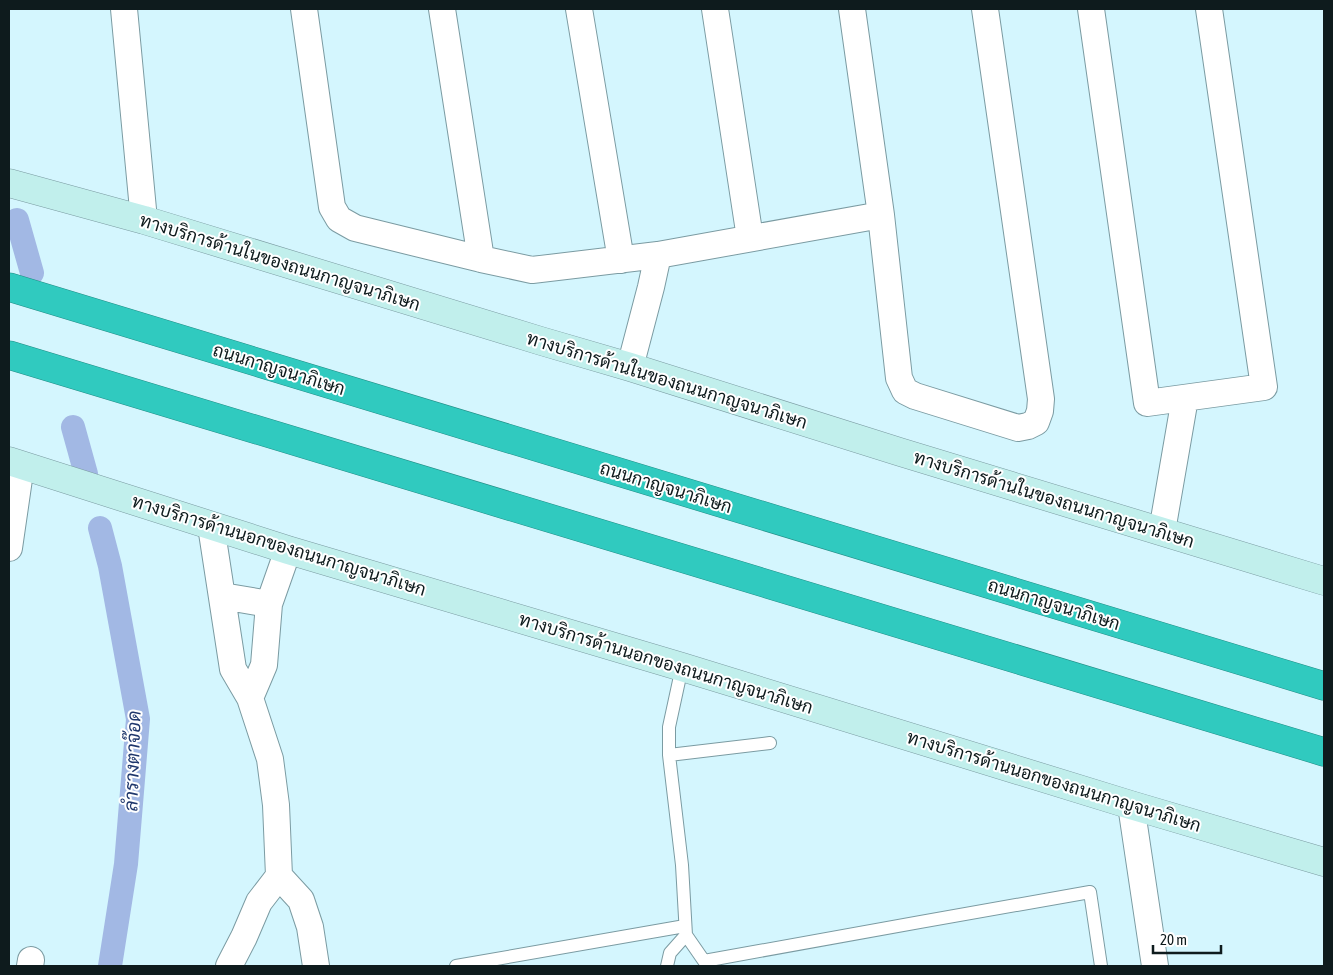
<svg xmlns="http://www.w3.org/2000/svg" width="1333" height="975" font-family="'Asap Condensed',Sarabun,sans-serif">
	<rect width="100%" height="100%" fill="#d4f6fe"/>
	<g fill="none" stroke-linecap="round" stroke-linejoin="round">
		<path stroke="#a2b8e4" stroke-width="24" d="M17,220L32,273
			M73,427L86,474
			M100,528L110,566L138,719L126,864L110,966"/>
		<g stroke="#7b9ba2" stroke-width="14">
			<path id="service" d="M682,667L669,727V755L682,865L686,935L704,961L707,966
				M669,755L770,743
				M704,961C833,938 961,914 1090,892L1101,966
				M456,966L685,926
				M667,966L670,953L686,935"/>
		</g>
		<g stroke="#7b9ba2" stroke-width="28">
			<path id="minor" d="M124,9L144,220
				M304,9L332,207L339,219L355,228L481,259L532,270L658,255L881,215
				M442,9L481,259
				M579,9L621,260
				M715,9L750,238
				M852,9L881,215L899,378L905,391L915,396L1018,428L1028,426L1036,422L1040,411L1041,399L985,9
				M1091,9L1147,403L1264,387L1209,9
				M630,367L651,287L658,255
				M211,526L233,669L250,698L270,759L276,805L279,876L259,902L244,937L229,966
				M1162,531L1185,398
				M9,548L21,465
				M222,596L269,604
				M250,698L264,665L269,604L288,550
				M1131,805L1155,966
				M279,876L301,900L310,927L316,966
				M30,966L31,960"/>
		</g>
		<g stroke="#7b9ba2" stroke-width="29">
			<path id="secondary" d="M9,183L144,220L541,341L630,367L900,452L1324,581
				M9,461L288,550L682,667L1131,805L1324,862"/>
		</g>
		<g stroke="#248d86" stroke-width="29">
			<path id="motorway" d="M9,287L1324,686
				M9,355L1324,752"/>
		</g>
		<use href="#service" stroke="#fff" stroke-width="12"/>
		<use href="#minor" stroke="#fff" stroke-width="26"/>
		<use href="#secondary" stroke="#c1efec" stroke-width="28"/>
		<use href="#motorway" stroke="#30cabf" stroke-width="28"/>
	</g>
	<g text-anchor="middle" dominant-baseline="central" stroke-width="4" stroke-linejoin="round" paint-order="stroke">
		<g font-size="18" fill="#0e1b1d" stroke="#fff">
			<text transform="translate(280 262) rotate(17)">ทางบริการด้านในของถนนกาญจนาภิเษก</text>
			<text transform="translate(279 369) rotate(17)">ถนนกาญจนาภิเษก</text>
			<text transform="translate(667 380) rotate(17)">ทางบริการด้านในของถนนกาญจนาภิเษก</text>
			<text transform="translate(666 487) rotate(17)">ถนนกาญจนาภิเษก</text>
			<text transform="translate(1054 499) rotate(17)">ทางบริการด้านในของถนนกาญจนาภิเษก</text>
			<text transform="translate(279 545) rotate(17)">ทางบริการด้านนอกของถนนกาญจนาภิเษก</text>
			<text transform="translate(1054 604) rotate(17)">ถนนกาญจนาภิเษก</text>
			<text transform="translate(666 663) rotate(17)">ทางบริการด้านนอกของถนนกาญจนาภิเษก</text>
			<text transform="translate(1054 781) rotate(17)">ทางบริการด้านนอกของถนนกาญจนาภิเษก</text>
		</g>
		<g font-size="19" font-style="italic" fill="#1f376c" stroke="#fff">
			<text transform="translate(132 761) rotate(-88)">ลำรางตาจ๊อด</text>
		</g>
	</g>
	<rect width="1333" height="975" fill="none" stroke="#0e1b1d" stroke-width="20"/>
	<path d="M1153 945v8h68v-8" fill="none" stroke="#0e1b1d" stroke-width="2.5"/>
	<text x="1160" y="945" font-size="15" fill="#0e1b1d" stroke="#ffffff" stroke-width="4" paint-order="stroke">20 m</text>
</svg>
